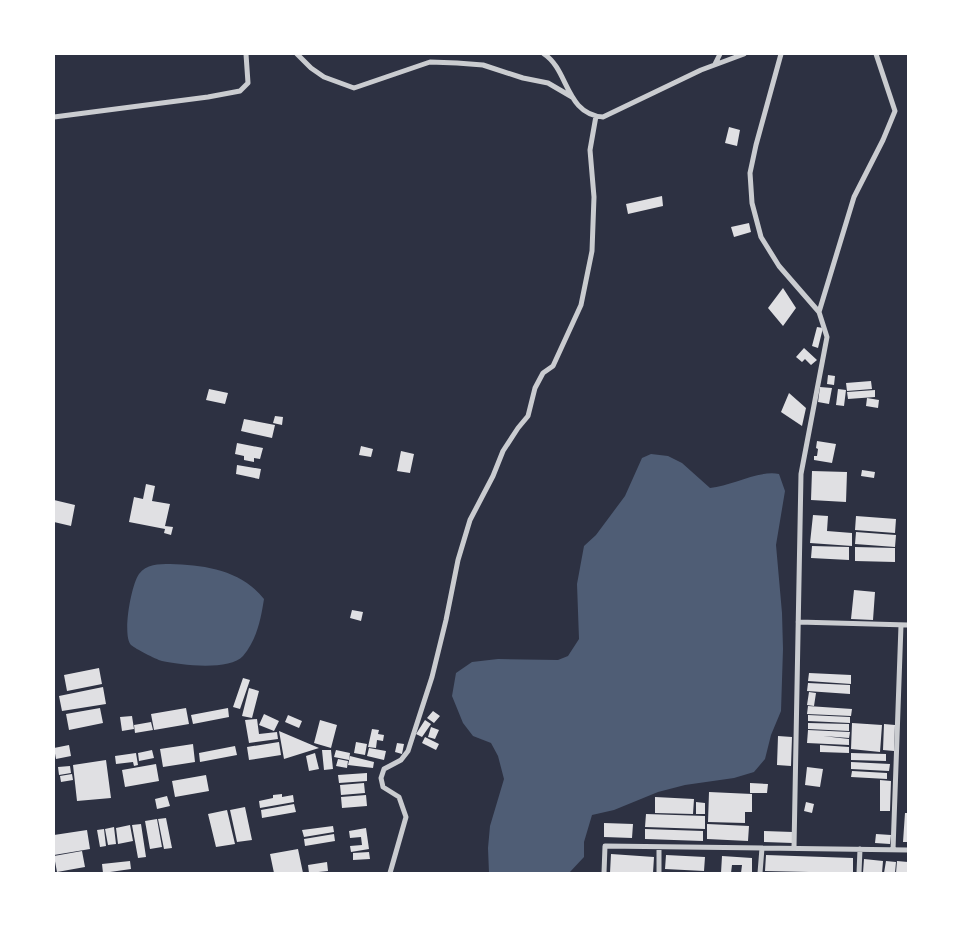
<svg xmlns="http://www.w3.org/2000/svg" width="962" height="927" font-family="Arial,sans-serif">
	<rect width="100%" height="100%" fill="#2d3142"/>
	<path fill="#4f5d75" d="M651,454L668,456L682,463L710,488C732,486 758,470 779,474L785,491L776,545L782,613L783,649L781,711L771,735L765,759L754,772L734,778L685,785L658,792L614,810L592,815L584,842V857L569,873H489L488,848L490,826L504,779L498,756L491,743L473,736L463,723L452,696L456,673L472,662L498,659L558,660L568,656L579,639L577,584L584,546L596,535L625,496L642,458Z
		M170,564C205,565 241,570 264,599C261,618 257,640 243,656C230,671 180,665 162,661C155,659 136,649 131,645C122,636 131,585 139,574C146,564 159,564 170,564Z"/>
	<path fill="#e0e0e3" d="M729,127L740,130L737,146L725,143Z
		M662,196L663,206L628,214L626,204Z
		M749,223L751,232L734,237L731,227Z
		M783,288L796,308L783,326L768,308Z
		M817,327L823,328L818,348L812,346Z
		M804,348L817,360L811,365L805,359L802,362L796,357Z
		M828,375L835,376L834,385L827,384Z
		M871,381L872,389L847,391L846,383Z
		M820,387L832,388L829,404L818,402Z
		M209,389L228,393L225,404L206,400Z
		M838,389L846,390L844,406L836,405Z
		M875,390V397L848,399L847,392Z
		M789,393L806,408L802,426L781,412Z
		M867,398L879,400L878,408L866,406Z
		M275,416L283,417L282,425L273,423Z
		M244,419L275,425L272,438L241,431Z
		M817,441L836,444L832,463L814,460V456H817L818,449L816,448Z
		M237,443L263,448L260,459L254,458V462L244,460V456L235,454Z
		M361,446L373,449L371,457L359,455Z
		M401,451L414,454L410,473L397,471Z
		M237,465L261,469L259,479L236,474Z
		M862,470L875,472L874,478L861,476Z
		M812,471L847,472L846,502L811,500Z
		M146,484L155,486L152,501L170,504L165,526L173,527L171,535L164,533L165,529L129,522L134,497L143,499Z
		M54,500L75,505L71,526L54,522Z
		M813,515L828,516L827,531L852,533V546L810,543Z
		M856,516L896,519L895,533L855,530Z
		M856,532L896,535L895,547L855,544Z
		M812,546L849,547V560L811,558Z
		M855,547L895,548V562L855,561Z
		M854,590L875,592L873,620L851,619Z
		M352,610L363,612L361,621L350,618Z
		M99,668L102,684L67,691L64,675Z
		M809,673L851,675V684L808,681Z
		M243,678L250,680L240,709L233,707Z
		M808,683L850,685V694L807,691Z
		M103,687L106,704L62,711L59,696Z
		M249,688L259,691L252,718L242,716Z
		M809,692L816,693L814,706L807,705Z
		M808,706L852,709L851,716L807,714Z
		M100,708L103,723L69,730L66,714Z
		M186,708L189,724L154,730L151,714Z
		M228,708L229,717L193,724L191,715Z
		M433,711L440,716L434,723L427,718Z
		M264,714L279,721L274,731L259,725Z
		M288,715L302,721L299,728L285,722Z
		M808,715L850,717V723L808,721Z
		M132,716L134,729L122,731L120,717Z
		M257,719L259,734L277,732L278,739L249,743L245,720Z
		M320,720L337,725L331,748L314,743Z
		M425,720L431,724L422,737L416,734Z
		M151,722L153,730L135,733L134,725Z
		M808,723L849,724V731L808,729Z
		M852,723L882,725L880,752L851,749Z
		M884,724L895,725L894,751L883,750Z
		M431,727L439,730L435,739L428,737Z
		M372,729L379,730L378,734L384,735L383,741L377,740L376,748L368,747Z
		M808,730L850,732L849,738L823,736L849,739V745L807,743Z
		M279,731L319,748L284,759Z
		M778,736L792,737L791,766L777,765Z
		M425,737L439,744L436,750L422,743Z
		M279,742L281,755L249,760L247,747Z
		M356,742L367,744L365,755L354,753Z
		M397,743L404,744L402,754L395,752Z
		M193,744L195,762L163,767L160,749Z
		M69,745L71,756L56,759L54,748Z
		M820,745L849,747V753L820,752Z
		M235,746L237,755L200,762L199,753Z
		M369,748L386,751L384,760L367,756Z
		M152,750L154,758L139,761L138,753Z
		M322,750H331L333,769L324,770Z
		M336,750L350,753L349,760L334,757Z
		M136,753L138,765L134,766L133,762L116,764L115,756Z
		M315,753L319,769L309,771L306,756Z
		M851,753L886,754V761L851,760Z
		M350,756L374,762L373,768L348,765Z
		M338,759L348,761L347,768L336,766Z
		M106,760L111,798L77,801L73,765Z
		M851,762L890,764L889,771L851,769Z
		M156,764L159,781L125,787L122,770Z
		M70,766L71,773L59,775L58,767Z
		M807,767L823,769L820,787L805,785Z
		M852,771L887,773V779L851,777Z
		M367,773V781L339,783L338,775Z
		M72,774L73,780L61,782L60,776Z
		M206,775L209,791L175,797L172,781Z
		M880,780L891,781L890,811H880Z
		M364,783L365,793L341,795L340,785Z
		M750,783L768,784L767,793H750Z
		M709,792L752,794V812H745V823L708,822Z
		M282,794V797L293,795L294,802L260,808L259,801L273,798V795Z
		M366,795L367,806L342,808L341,797Z
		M167,796L170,806L157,809L155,799Z
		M655,797L694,799L693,814L655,813Z
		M696,802L705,803V814H696Z
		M806,802L814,804L812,813L804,811Z
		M294,804L296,812L262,818L261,810Z
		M245,807L252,840L237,842L230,810Z
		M227,810L235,844L216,847L208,814Z
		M905,813H908V842H903Z
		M646,814L705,816V829L645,827Z
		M166,818L172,848L164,849L158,819Z
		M157,819L162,847L150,849L145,821Z
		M604,823L633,824L632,838L604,837Z
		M141,824L146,857L138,858L132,825Z
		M707,824L749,826L748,841L707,839Z
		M130,825L133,841L118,844L116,828Z
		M333,826L334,832L304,837L302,830Z
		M114,827L116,844L108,845L105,829Z
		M366,828L369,849L351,852L350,846L362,845L361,837L350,838L349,831Z
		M104,829L106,846L100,847L97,830Z
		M645,829L703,831V841L645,839Z
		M87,830L90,849L54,855V835Z
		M764,831L793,832V843L764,842Z
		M334,834L335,841L305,846L304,839Z
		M876,834L891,835L890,844L875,843Z
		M298,849L303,873H274L270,854Z
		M82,851L85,867L57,872L54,856Z
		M369,852L370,859L353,860V853Z
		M611,854L654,857L653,873H610Z
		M666,855L705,857L704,871L665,869Z
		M766,855L853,858V873L765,871Z
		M722,856L752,858V873H741L742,865H732L731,873H721Z
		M864,859L883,861L882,873H863Z
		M130,861L131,869L103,873L102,864Z
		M886,861L896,862L895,873H884Z
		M897,861L908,862V873H896Z
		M327,862L328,871L309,873L308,865Z"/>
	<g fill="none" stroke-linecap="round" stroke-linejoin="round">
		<path stroke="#caccd0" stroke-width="5" d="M297,54L311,68L324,77L354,88L430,62L457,63L483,65L523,78L548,83L572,97
			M544,54C569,70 565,114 603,117L701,70L744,54
			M781,54L756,145L750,173L752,203L761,237L779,266L819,312L827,337L801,474L794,848
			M715,64L720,54
			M54,117L208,97L240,91L248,83L246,54
			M819,312L854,197L883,140L895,111L876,54
			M798,622L908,625
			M893,850L901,625
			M390,873L406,817L399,797L383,787L381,778L384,769L401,760L408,751L432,677L446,620L458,560L470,520L493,476L503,451L518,428L528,416L535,388L543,373L553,366L581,305L592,251L594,197L590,150L596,116
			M604,873L605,846L908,850
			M659,873V847
			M760,873L762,848
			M859,873L860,849"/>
	</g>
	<rect width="962" height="927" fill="none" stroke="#ffffff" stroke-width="110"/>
</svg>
